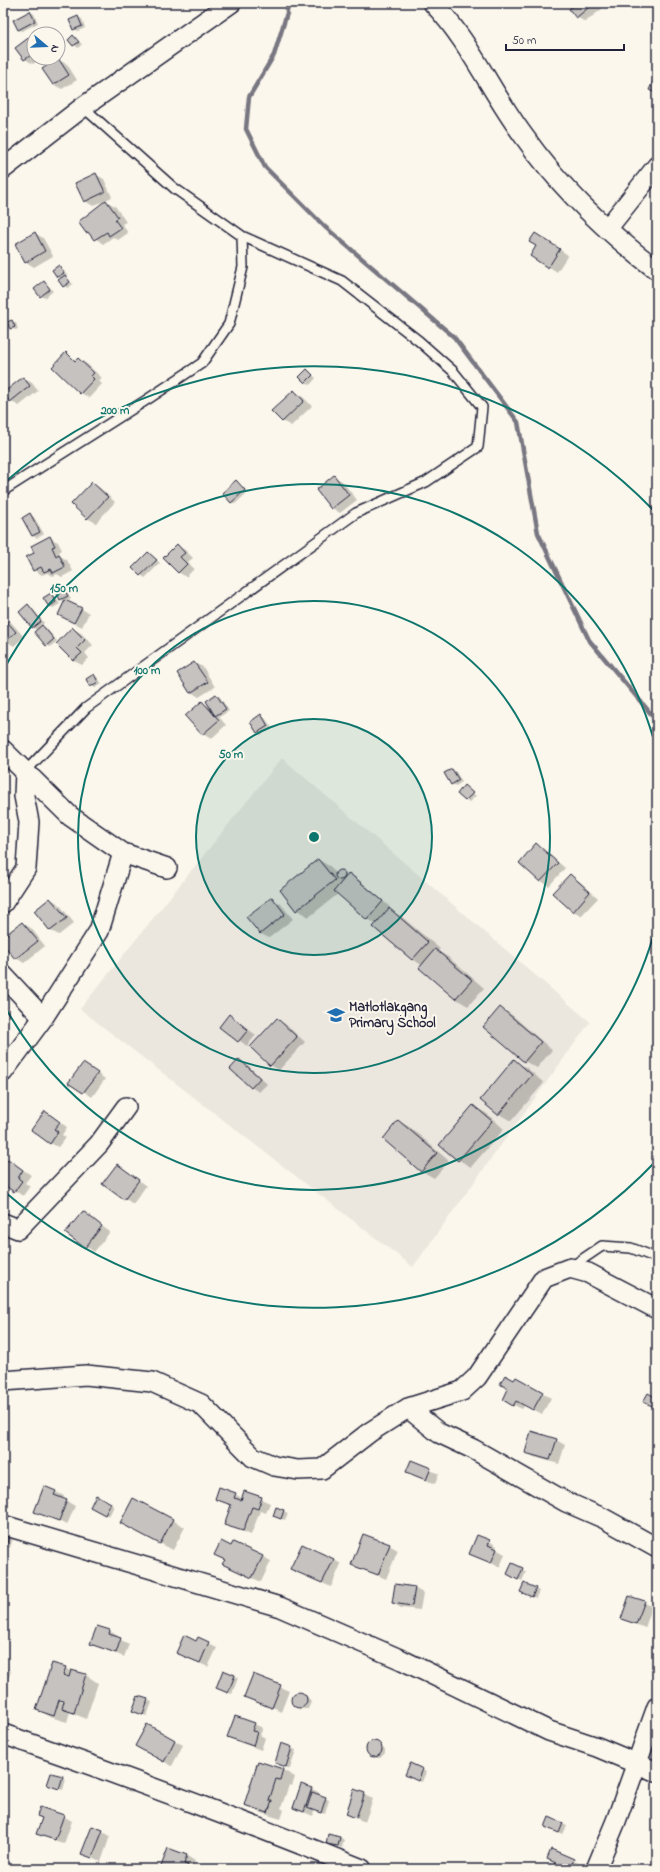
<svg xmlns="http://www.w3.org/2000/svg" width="660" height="1872" font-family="'Indie Flower',sans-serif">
	<rect width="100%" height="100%" fill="#fbf7ec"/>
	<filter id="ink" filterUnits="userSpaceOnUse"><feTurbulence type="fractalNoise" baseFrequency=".025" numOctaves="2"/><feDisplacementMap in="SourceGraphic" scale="8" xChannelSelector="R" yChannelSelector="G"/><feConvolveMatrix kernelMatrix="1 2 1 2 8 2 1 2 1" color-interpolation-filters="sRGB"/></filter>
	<g filter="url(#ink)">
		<path fill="#ebe7df" d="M282,758L590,1022L413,1267L80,1009Z"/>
		<path fill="#0003" fill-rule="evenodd" d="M573,3H597L602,9L585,22L577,17L570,9L575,5Z
			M30,12L34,14L38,23L22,31L18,29Z
			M78,17L82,19L85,28L78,31L74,29Z
			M31,37L34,39V58H41L33,64L25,59L16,48Z
			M73,37L82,44L78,48L69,40Z
			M58,60L67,64L77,80L62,89L54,85L44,69Z
			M95,174L104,179L112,197L93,206L85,201Z
			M106,201L115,206L126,222L122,224L128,233L118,240L113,237L103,244L87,232Z
			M35,233L43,238L53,256L34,267L26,262Z
			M544,239L568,255L557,272L531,255Z
			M59,266L62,268L67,275L65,277L73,284L68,288L64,286L61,279L53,270Z
			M44,282L53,291L45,298L41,296Z
			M12,321L16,323L18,329L15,330L11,328Z
			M66,354L77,361L78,359L87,364L102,378L99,381L102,384L89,398L81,393L54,367Z
			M307,370L316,378L310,385L300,377Z
			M23,378L32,383L38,391L19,406L10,401Z
			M294,391L302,396L312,406L291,426L282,421Z
			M334,477L342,481L357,500L340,513L332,508L317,490Z
			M236,481L248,492L235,504L231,502Z
			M92,483L100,488L115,502L96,523L87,518Z
			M30,514L34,517L44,534L37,538L33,536L23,518Z
			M50,538L58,542L62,550L59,552L62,557L67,560L73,571L62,577L57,574L53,576L47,573L42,575L34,570L36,554Z
			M177,546L185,550L193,558L188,562L194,569L186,577L178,572Z
			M148,553L160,563L145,578L133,568Z
			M62,587L66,589L71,599L66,601L89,613L82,627L59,615L65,602L61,599Z
			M51,594L55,597L60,604L53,608L49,606Z
			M28,605L32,608L44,623L41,626L46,628L57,641L50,647L46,645L37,630L32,627Z
			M3,617L10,621L24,637L14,646L3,639Z
			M72,628L81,633L93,645L85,653L89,658L82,665L74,661L57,644Z
			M194,663L203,667L215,687L199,697L191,692Z
			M94,675L98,678L102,684L95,688L91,686Z
			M216,695L220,697L229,711L219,717L226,725L211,739L203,734L202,702L211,708Z
			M261,716L265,718L272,728L261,735L258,732Z
			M452,770L456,772L462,782L456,786L452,784Z
			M468,789L476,796L469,802L466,800Z
			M536,845L544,850L565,868L549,886L541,881L520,863Z
			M319,860L331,867L337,875L340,872H342L347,877L350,874L358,879L390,907L388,909L402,917L440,949L438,951L448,957L484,988L468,1006L456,999L420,968L422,965L413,960L375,927L377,925L368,919L338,894L309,917L297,910Z
			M570,875L578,880L598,898L581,916L573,911Z
			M51,899L59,904L74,923L59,935L51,931L35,911Z
			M272,899L280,903L293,919L269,938L261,934L248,918Z
			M22,923L31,928L45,946L24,963L16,958L3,943V939Z
			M500,1008L512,1015L552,1050L537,1068L524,1061Z
			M230,1016L256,1035L247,1046L221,1027Z
			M277,1020L285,1024L305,1042L279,1070L270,1065Z
			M240,1060L248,1065L267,1084L259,1092L251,1087Z
			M514,1061L527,1068L544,1083L511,1121L499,1114Z
			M91,1069L105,1079L92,1097L70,1082Z
			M473,1106L486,1113L504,1129L471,1167L459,1160L441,1145Z
			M45,1112L67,1127L62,1135L66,1137L58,1147L50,1143Z
			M399,1121L411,1128L449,1161L434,1178L422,1171L384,1139Z
			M16,1165L31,1175L25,1183L30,1186L23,1196L3,1183V1168Z
			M125,1170L146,1186L133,1204L104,1184Z
			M91,1218L110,1232L94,1252L67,1233Z
			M516,1378L551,1398L542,1414L525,1405L522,1409L504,1400Z
			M556,1440L565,1445L559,1464L534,1457L526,1452Z
			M411,1461L439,1474L435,1484L407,1472Z
			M56,1492L64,1496L63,1499L75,1506L67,1525L35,1511Z
			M245,1492L270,1503L266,1513L260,1511L251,1535L225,1524L232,1506L216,1498L235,1494L243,1499Z
			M96,1496L114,1506L109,1516L91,1507Z
			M134,1499L185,1527L173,1550L134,1530Z
			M276,1508L288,1513L285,1520L278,1518Z
			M3,1534L13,1538L10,1548L3,1546Z
			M489,1541L497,1546L496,1549L505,1554L500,1567L471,1554Z
			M389,1545L398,1550L386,1579L352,1564Z
			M232,1547L263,1557L271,1561L261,1582L223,1564Z
			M333,1559L341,1564L331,1587L300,1573Z
			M513,1565L526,1572L522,1581L508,1574Z
			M414,1588L423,1593L420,1610L401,1608L393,1603Z
			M535,1589L539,1591L536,1598L525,1594Z
			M644,1602L652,1607L645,1628L622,1619Z
			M110,1631L118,1636L117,1638L129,1644L124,1657L92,1644Z
			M198,1639L217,1648L208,1667L186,1657Z
			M3,1666L11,1671L3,1695Z
			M65,1668L72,1672L86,1675L98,1683L86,1719L70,1712L67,1722L50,1717L38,1709ZM55,1696L65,1702V1704L54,1698Z
			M235,1675L238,1678L232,1694L221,1690Z
			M254,1676L289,1691L281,1712L277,1710V1709L245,1696Z
			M295,1694H303L307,1696L311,1702L308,1709H301L294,1704L293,1697Z
			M139,1697L152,1702L147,1716L137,1713Z
			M254,1724L263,1728L260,1735L265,1738L261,1750L237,1741L228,1737Z
			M147,1726L183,1745L172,1766L136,1746Z
			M372,1742H375L385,1749V1753L380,1758H377L367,1751L368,1744Z
			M282,1745L296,1750L290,1769L276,1763Z
			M259,1762L283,1770L295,1777L292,1786L289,1785L281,1808L284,1810L281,1819L258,1812L245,1804Z
			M422,1770L426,1772L422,1782L410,1777Z
			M62,1777L66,1779L63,1790L48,1785Z
			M312,1789L320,1793L319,1796L329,1800L325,1814L314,1811L313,1816L294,1808Z
			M355,1791L373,1799L365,1822L347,1814Z
			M38,1816H63L72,1821L64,1844L38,1833L43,1818Z
			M550,1818L567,1826L563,1834L550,1829Z
			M102,1831L110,1836L101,1862L82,1853Z
			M340,1837L344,1840L342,1848L327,1843Z
			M551,1850L582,1865L580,1869H554L557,1864L548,1859Z
			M187,1856L195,1861L192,1869H161Z"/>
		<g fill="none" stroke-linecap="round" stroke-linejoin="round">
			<path stroke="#787681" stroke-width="4.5" d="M287,3V13L274,55L249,97L246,129L265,167L325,227L454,337L518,422L538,533L589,640L657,721"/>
		</g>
		<path fill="#c6c2c0" stroke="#22223b" d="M572,3H594L576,18L569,9L574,5Z
			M30,11L35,21L18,30L13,20Z
			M78,16L82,26L73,30L69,20Z
			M73,35L79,42L73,46L68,40Z
			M31,36L34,40V53L24,60L15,48Z
			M58,58L69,75L53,85L42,69Z
			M657,73V94L649,90Z
			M96,173L105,192L84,202L75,183Z
			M106,200L118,217L115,220L121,228L109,236L107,232L94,240L88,232L86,233L78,222Z
			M35,232L45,251L25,263L15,244Z
			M535,233L560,249L548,268L530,256L536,246L529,242Z
			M59,265L64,273L57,277L52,270Z
			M65,275L70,282L63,287L58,280Z
			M44,281L50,289L40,297L34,289Z
			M12,320L15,327L10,329L7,322Z
			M66,352L75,361L78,358L94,373L91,376L94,379L80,394L52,367Z
			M307,369L313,375L305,383L299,377Z
			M23,377L30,386L10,402L3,393Z
			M294,390L304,401L282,422L271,411Z
			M334,475L349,495L331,509L316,490Z
			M236,480L245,490L231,503L222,493Z
			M92,482L108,497L87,519L71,504Z
			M30,513L40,532L32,536L22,518Z
			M50,536L55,546L52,547L56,556L59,554L65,567L53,573L51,569L44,572L41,567L33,571L26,557L34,553L31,546Z
			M177,544L185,553L180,557L187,564L178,573L163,558Z
			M148,552L157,560L140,576L132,568Z
			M62,586L68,596L60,600L55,589Z
			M51,593L56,602L49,607L43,598Z
			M65,600L82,608L74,623L58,615Z
			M28,604L41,621L32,628L19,612Z
			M3,617L16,632L5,642L3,640Z
			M42,625L54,639L46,646L34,632Z
			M72,627L85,640L77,648L82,653L73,661L56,644Z
			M194,662L208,682L190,693L177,673Z
			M94,674L98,682L90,687L86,679Z
			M216,694L226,709L215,716L206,701Z
			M202,701L219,720L202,735L185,716Z
			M261,714L268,726L257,733L250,722Z
			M452,769L459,780L451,785L444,773Z
			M464,785L473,793L465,801L457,794Z
			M536,843L558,863L540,882L519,863Z
			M318,859L335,880L296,911L280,890Z
			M335 875a5 5 0 1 1 10 0a5 5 0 1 1-10 0Z
			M349,873L383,901L367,920L334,891Z
			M570,874L590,892L573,912L552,893Z
			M272,897L285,914L260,934L246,917Z
			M50,898L67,918L50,931L34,911Z
			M389,908L428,942L412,960L373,927Z
			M22,922L38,941L15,959L3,944V937Z
			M435,949L472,980L455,999L419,968Z
			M500,1007L541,1042L524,1062L483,1027Z
			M229,1014L248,1030L238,1042L219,1027Z
			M277,1018L297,1037L270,1066L250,1047Z
			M239,1059L260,1078L251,1088L230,1069Z
			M514,1059L532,1075L498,1115L480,1100Z
			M83,1063L98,1073L83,1093L68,1083Z
			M473,1105L492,1121L458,1161L439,1145Z
			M45,1111L60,1122L54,1129L58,1132L50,1144L31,1130Z
			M398,1120L437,1153L421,1172L383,1139Z
			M8,1159L23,1170L18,1178L22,1181L14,1192L3,1184V1166Z
			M117,1164L139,1180L124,1200L102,1184Z
			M83,1211L102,1226L85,1248L65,1233Z
			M505,1375L514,1380L516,1377L543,1392L533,1410L516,1401L513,1406L503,1400L508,1389L500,1384Z
			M648,1393L657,1398V1408L643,1402Z
			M531,1431L557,1439L550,1460L525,1453Z
			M411,1460L431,1468L426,1480L406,1472Z
			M44,1486L56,1491L54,1495L67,1500L59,1521L34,1512Z
			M219,1487L236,1493L234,1498L241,1500L244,1491L262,1497L258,1509L252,1507L243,1531L224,1525L231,1505L215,1499Z
			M96,1495L111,1503L105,1515L90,1507Z
			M133,1498L173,1519L160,1544L120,1523Z
			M276,1507L284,1510L281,1519L273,1516Z
			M3,1533L9,1535L6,1547L3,1546Z
			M363,1534L390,1544L378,1575L351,1565Z
			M477,1535L490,1540L488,1545L497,1549L491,1563L469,1554Z
			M221,1541L231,1546L233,1542L263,1556L252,1578L222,1564L225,1560L214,1555Z
			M302,1544L334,1559L322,1583L290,1569Z
			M512,1563L523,1568L518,1580L507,1574Z
			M524,1583L536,1588L532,1597L520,1592Z
			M395,1584L415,1587L412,1606L392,1603Z
			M629,1596L645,1601L636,1624L621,1619Z
			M97,1626L110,1630L109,1634L121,1638L116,1653L90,1644Z
			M184,1635L196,1641L198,1637L209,1642L200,1663L176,1653Z
			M52,1663L66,1667L63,1675L69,1677L71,1670L86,1674L74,1713L62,1709L64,1701L59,1700L54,1716L36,1710Z
			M223,1670L235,1675L228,1693L216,1688Z
			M253,1674L281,1685L272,1708L244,1697Z
			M291 1700a8 8 0 1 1 16 0a8 8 0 1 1-16 0Z
			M138,1696L148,1699L143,1715L132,1711Z
			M235,1716L255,1723L252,1731L257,1732L253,1746L227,1737Z
			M147,1724L175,1740L164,1762L135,1746Z
			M366 1749a8 8 0 1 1 16 0a8 8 0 1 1-16 0Z
			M281,1743L292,1747L286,1767L275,1763Z
			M258,1761L283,1769L280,1780L276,1779L269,1801H272L268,1813L244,1805Z
			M410,1763L423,1769L418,1781L405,1775Z
			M51,1773L63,1776L59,1789L47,1785Z
			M301,1784L312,1788L304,1812L293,1808Z
			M354,1789L365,1793L356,1818L346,1814Z
			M312,1792L326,1797L321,1813L307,1808Z
			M40,1807L64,1815L55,1840L36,1834L42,1818L37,1816Z
			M549,1817L563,1823L559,1833L545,1827Z
			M92,1826L103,1830L92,1858L81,1854Z
			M328,1834L340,1837L338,1846L326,1844Z
			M168,1848L187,1855L184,1864L188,1865L186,1869H160Z
			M551,1849L574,1859L570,1869H553L556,1863L547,1859Z"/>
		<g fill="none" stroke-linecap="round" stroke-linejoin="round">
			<g stroke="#22223b" stroke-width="12">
				<path id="service" d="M3,491L148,399L202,363L229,324L243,267L242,236
					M25,772L86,708L356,513L426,482L478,447L482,407L453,371L419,341L342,281L242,236L174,188L83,107
					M571,1267L602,1246L631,1248L657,1258"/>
			</g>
			<g stroke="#22223b" stroke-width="22">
				<path id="minor" d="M433,3C470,42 491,92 523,135C559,186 608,233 657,270
					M3,169L83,107L231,3
					M607,229L657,166
					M3,750L70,816L123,853L167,868
					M3,903L26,868L29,822L24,796L25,772
					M3,975L43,1018
					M3,1072L43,1018L99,931L123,853
					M3,1223L18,1229L99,1144L126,1107
					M3,1381L86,1375L152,1382L201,1404L253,1457L274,1466L298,1470L322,1469L370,1432L408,1408L462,1391L477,1377L544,1278L570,1268L588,1273L657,1309
					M408,1408L439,1433L473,1449L566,1502L603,1518L657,1548
					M3,1525L280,1607L402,1660L549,1731L597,1747L657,1772
					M3,1734C124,1776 244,1821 362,1869
					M596,1869L616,1821L657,1707"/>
			</g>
			<use href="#service" stroke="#fbf7ec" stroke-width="9"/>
			<use href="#minor" stroke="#fbf7ec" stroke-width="19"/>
		</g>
	</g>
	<circle cx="314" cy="837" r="118" fill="#0f766e" fill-opacity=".12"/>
	<g fill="none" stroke="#0f766e" stroke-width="2">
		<circle cx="314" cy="837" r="118"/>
		<circle cx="314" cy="837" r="236"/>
		<path d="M657 922A353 353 0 0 1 4 1005M4 669A353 353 0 0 1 657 752"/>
		<path d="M656 1161A471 471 0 0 1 5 1192M5 482A471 471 0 0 1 656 513"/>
	</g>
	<defs>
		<g id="school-bare" transform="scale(1.38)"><path d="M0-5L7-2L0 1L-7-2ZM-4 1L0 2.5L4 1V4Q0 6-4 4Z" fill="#1f6fb2" stroke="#fbf7ec" stroke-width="2.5" paint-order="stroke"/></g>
	</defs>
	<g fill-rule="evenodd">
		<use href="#school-bare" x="336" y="1015"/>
	</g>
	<g text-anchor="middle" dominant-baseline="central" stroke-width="4" stroke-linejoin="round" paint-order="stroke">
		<g font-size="14" font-weight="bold" fill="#22223b" stroke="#fbf7ec" text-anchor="start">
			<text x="349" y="1007">Matlotlakgang<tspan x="349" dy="16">Primary School</tspan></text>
		</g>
	</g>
	<circle cx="314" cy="837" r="6" fill="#0f766e" stroke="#fbf7ec" stroke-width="2"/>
	<g font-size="12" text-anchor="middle" font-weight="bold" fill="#0f766e" stroke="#fbf7ec" stroke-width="4" stroke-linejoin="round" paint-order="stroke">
		<text x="115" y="414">200 m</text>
		<text x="64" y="592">150 m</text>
		<text x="147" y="674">100 m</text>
		<text x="231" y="758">50 m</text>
	</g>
	<rect width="660" height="1872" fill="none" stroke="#fbf7ec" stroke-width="16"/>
	<rect x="8" y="8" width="644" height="1856" fill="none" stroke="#22223b" stroke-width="1.5" filter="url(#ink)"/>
	<g transform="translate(46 46) rotate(109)"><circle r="19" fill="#fbf7ec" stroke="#a4a2a5"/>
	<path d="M0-3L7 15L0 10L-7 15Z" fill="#1f6fb2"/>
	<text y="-6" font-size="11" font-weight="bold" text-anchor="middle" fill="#22223b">N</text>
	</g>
	<path d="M506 44v6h118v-6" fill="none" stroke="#22223b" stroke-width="2"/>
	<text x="512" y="44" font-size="12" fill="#22223b" stroke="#fbf7ec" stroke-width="3" paint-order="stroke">50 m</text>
</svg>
